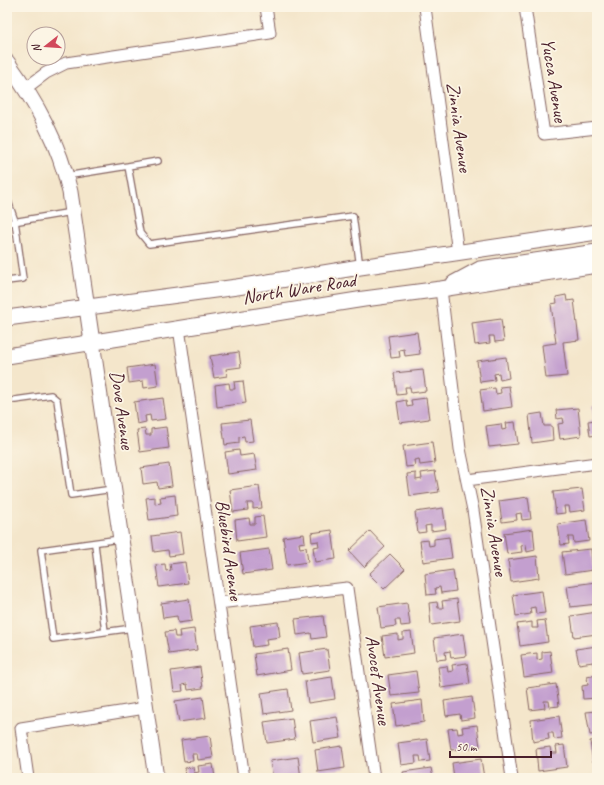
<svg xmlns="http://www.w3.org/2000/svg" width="604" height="785" font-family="Caveat,sans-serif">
	<rect width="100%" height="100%" fill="#fcf5e5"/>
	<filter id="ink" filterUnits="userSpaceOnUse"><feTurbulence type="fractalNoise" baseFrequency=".025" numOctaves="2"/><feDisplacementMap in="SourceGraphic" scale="8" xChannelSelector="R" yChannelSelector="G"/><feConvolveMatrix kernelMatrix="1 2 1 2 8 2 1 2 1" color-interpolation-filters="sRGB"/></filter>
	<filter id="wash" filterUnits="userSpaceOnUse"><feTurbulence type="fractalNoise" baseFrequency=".012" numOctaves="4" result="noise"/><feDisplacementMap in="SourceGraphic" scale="16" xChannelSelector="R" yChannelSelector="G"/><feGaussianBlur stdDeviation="0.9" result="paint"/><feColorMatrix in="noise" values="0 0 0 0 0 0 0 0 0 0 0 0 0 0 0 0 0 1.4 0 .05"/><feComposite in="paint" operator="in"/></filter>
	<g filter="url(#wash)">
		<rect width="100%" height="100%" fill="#f4e6cb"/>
		<g id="blocks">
			<path fill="#c39fcf" d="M566,295L567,301L574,300L579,340L563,342L567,376L546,378L542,345L556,343L551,304L557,303L556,297Z
				M501,319L504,341L495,342L494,336H489L490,343L475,345L472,323Z
				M417,332L420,354L405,356L404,349L399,350L400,357L391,358L388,336Z
				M239,352L241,367L226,369L227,376L214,378L210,356Z
				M506,357L509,378L500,380L499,373L494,374L495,380L480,382L477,361Z
				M155,364L158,386L144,388L143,381L129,383L127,368Z
				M423,370L426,391L411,393L410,387H405L406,394L397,395L394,373Z
				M243,381L246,403L217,407L215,385L229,383L230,389H235L234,382Z
				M509,386L512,407L483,411L480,390L495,388L496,394L501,393L500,387Z
				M163,398L166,419L151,421L150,415L145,416L146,422L137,424L134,402Z
				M426,398L429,419L400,423L397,402L406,400L407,407L412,406L411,400Z
				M597,405V435L590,436L588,421L595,420L593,406Z
				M578,408L581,436L560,439L558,424L564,423L563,418L557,419L556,410Z
				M542,413L544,426H552L553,440L532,443L529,415Z
				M250,420L253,441L245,442L244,436L239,437V443L225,445L222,423Z
				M515,422L518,444L489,447L486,426L501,424L502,430L507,429L506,423Z
				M166,427L169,448L140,452L137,430L145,429L146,435H151V429Z
				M432,442L435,463L420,465L419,459L414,460L415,466L406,467L403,446Z
				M239,450L240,456L254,454L257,470L228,474L225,452Z
				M169,464L172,486L158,488L157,482L143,484L141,468Z
				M435,471L439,492L410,496L407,474L416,473V480L422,479L421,473Z
				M259,486L262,508L253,509V503H247L248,510L233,512L230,490Z
				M582,489L585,510L570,512L569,506H564L565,513L556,514L553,492Z
				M175,495L177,516L149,520L146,498L155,497V504L161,503L160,497Z
				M528,497L531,519L522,520L521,513L516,514L517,520L502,522L499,501Z
				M443,508L446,529L431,531V525L425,526L426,532L418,533L415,512Z
				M263,516L266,537L237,541L235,520L249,518L250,524H255V517Z
				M586,520L589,541L574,543L573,537H568L569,544L561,545L558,524Z
				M533,529L535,550L527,552L526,545L521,546L522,552L507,554L504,533Z
				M332,530L336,559L315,562L313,547L319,546L318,541L312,542L311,533Z
				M370,531L385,547L364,567L349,551Z
				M180,532L183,554L169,556L168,550L154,552L152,536Z
				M304,534L305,542L299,543L300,548L306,547L308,562L287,565L283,537Z
				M449,537L452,558L423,562L420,541L428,540L429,546L434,545V539Z
				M269,549L272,570L243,574L240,553Z
				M591,549L593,570L565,574L562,552Z
				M390,554L405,569L384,589L369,574Z
				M537,556L539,578L511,582L508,560Z
				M185,562L188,583L159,587L156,565L165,564L166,571L171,570L170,564Z
				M453,570L456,591L441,593L440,587L435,588L436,594L427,595L425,574Z
				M596,582L597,604L570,607L567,586Z
				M542,591L545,613L536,614L535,607L530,608L531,614L516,616L513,595Z
				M189,599L192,621L178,623L177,616L163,618L161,603Z
				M457,599L460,621L431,625L429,603L437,602L438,608H443L442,601Z
				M407,603L410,625L401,626L400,620H395L396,626L381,628L378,607Z
				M597,612V634L574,637L571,616Z
				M323,616L326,637L312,639L311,633L297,635L295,619Z
				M545,620L548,642L520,646L517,624L532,622V628H538L537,621Z
				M278,622L280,637L266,639L267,645L253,647L250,626Z
				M194,629L197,650L169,654L165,632L174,631L175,637H180L179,631Z
				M411,632L414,653L385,657L382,636L398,634V640L403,639V633Z
				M463,634L466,656L451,658L450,651L445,652L446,659L437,660L434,638Z
				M597,646V668H594L593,662L579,664L576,649Z
				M288,649L291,670L257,676L254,654Z
				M327,649L330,670L302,674L299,653Z
				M550,651L553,673L524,677L521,655L537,653V660L542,659V652Z
				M467,663L470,684L441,688L438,667L447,666L448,672L453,671L452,665Z
				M200,667L203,688L188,690L187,684L182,685L183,691L174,692L171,671Z
				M416,671L419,693L391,696L388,675Z
				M597,675V698L583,699L582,686L588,685L587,677Z
				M332,677L335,699L308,703L305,681Z
				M556,684L559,706L550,707L549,701H544L545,708L530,710L527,688Z
				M288,689L291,710L264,714L261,693Z
				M203,697L206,718L179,722L175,701Z
				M472,697L475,718L461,720L460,714L446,716L444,701Z
				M422,700L424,722L396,726L393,704Z
				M597,711V734L590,735L586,712Z
				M559,716L562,738L554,739L553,733H548L549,739L533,742L531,720Z
				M337,717L341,738L313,742L310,721Z
				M292,718L295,739L267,743L264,722Z
				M477,725L480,747L451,750L448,729L457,728L458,734L463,733L462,727Z
				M210,736L213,758L198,760L197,754H192L193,761L184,762L181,740Z
				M427,739L430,761L421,762L420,756H415L416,763L401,765L398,743Z
				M597,740V762H593L590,741Z
				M564,745L567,767L538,771L536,749L550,747L551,753H557L556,746Z
				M342,746L345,768L318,772L315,750Z
				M298,757L301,778H273L270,761Z
				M481,759L484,778H468V777L454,778L452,763Z
				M213,764L215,778H186L185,768L193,767L194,773L199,772L198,766Z
				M431,768L433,778H404L403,772Z"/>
		</g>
	</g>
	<g filter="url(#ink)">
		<use href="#blocks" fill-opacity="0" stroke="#866563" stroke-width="1"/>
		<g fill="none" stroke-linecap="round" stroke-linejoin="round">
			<g stroke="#866563" stroke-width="8">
				<path id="lane" d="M128,166L158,161
					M66,176L128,166L140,233L149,244L353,216L360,267
					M7,198L15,221L23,279L7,281
					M7,223L72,212
					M15,400L51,395L57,400L71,495L113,489
					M120,539L41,550L53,639L133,628
					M95,544L105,632"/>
			</g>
			<g stroke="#866563" stroke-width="13">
				<path id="street" d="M425,7L458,253
					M525,7L544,134L597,128
					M26,88L46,73L66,63L270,33L266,7
					M441,289L460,449L473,510L512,778
					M179,328L244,778
					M467,480L597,463
					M219,603L347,588L374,778
					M28,778L21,728L145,708"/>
			</g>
			<g stroke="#866563" stroke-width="17">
				<path id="secondary" d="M7,62C36,102 59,143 70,192L156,778
					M454,283L480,269L597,252
					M7,318L237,287L360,267L597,232
					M7,356L364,299L441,289L597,265"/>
			</g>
			<use href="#lane" stroke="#fff" stroke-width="5.5"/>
			<use href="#street" stroke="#fff" stroke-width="11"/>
			<use href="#secondary" stroke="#fff" stroke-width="15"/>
		</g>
	</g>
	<g text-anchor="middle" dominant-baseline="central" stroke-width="3.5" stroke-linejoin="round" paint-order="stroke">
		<g font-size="19" fill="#4a1f2b" stroke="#fcf5e5">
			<text transform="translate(554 80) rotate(81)">Yucca Avenue</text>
			<text transform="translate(459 127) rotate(82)">Zinnia Avenue</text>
			<text transform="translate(299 289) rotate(-9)">North Ware Road</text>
			<text transform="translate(122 410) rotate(82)">Dove Avenue</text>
			<text transform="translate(494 531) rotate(81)">Zinnia Avenue</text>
			<text transform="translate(229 550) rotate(82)">Bluebird Avenue</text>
			<text transform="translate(378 680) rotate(82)">Avocet Avenue</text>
		</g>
	</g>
	<rect width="604" height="785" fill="none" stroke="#fcf5e5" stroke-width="24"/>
	<g transform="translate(46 46) rotate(253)"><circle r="19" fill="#fcf5e5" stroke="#b59f9b"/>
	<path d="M0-3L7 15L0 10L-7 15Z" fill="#d1495b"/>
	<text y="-6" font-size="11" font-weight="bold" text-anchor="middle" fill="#4a1f2b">N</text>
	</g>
	<path d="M450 751v6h101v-6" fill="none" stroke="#4a1f2b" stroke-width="2"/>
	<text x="456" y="751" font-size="12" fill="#4a1f2b" stroke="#fcf5e5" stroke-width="3" paint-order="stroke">50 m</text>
</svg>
